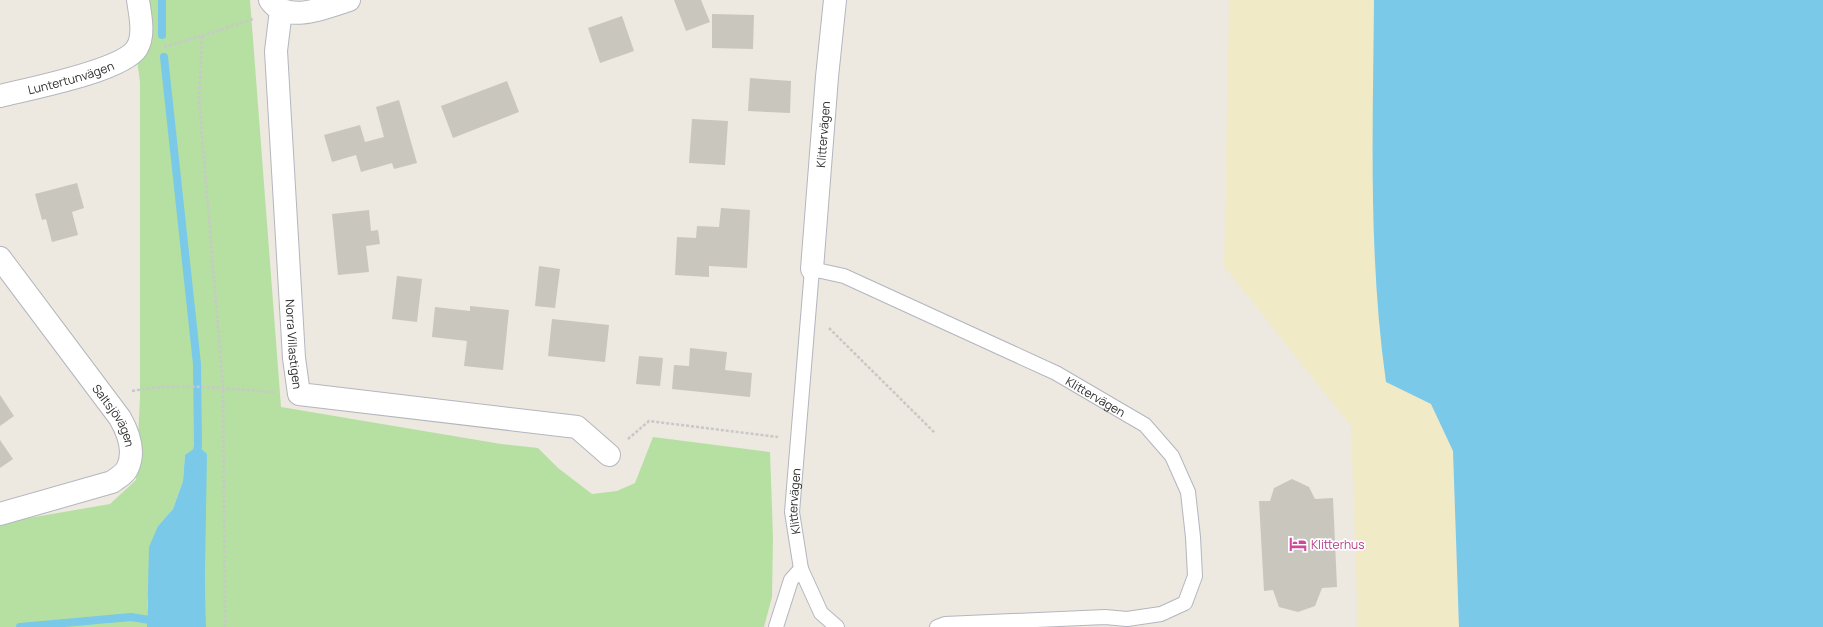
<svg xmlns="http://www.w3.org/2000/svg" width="1823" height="627" font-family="Manrope,sans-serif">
	<rect width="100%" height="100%" fill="#ede8e0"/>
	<path fill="#b5e0a1" d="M129,0H250L281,407L501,444L538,448L558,468L592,494L617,491L635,483L653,437L770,452L773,537L772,597L764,627H206L205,570L185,455L183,481L173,509L158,526L147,603V627H0V523L110,504L136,480L140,397V82Z"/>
	<path fill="#f0eac6" d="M1229,0H1374L1373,164L1375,273L1386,382L1431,404L1453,451L1459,627H1358L1351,426L1224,266Z"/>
	<path fill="#7ac9e8" d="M1374,0H1823V627H1459L1453,451L1431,404L1386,382C1368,255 1373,127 1374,0Z
		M198,446L207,454L205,570L206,627H147L149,547L158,526L173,509L183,481L185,455Z"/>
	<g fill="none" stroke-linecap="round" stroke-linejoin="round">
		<path stroke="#7ac9e8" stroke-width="8" d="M162,35V0
			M164,57L197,364L198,446L196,455
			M20,627L131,617L156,621"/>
	</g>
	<path fill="#c9c6be" d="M674,0H701L710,22L686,31Z
		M712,14L754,15L753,49L712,48Z
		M622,16L634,51L600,63L588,28Z
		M750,78L791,81L790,113L748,111Z
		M507,81L519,112L453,138L441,106Z
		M399,100L417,163L394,169L392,163L361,172L356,155L332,162L324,135L360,125L365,142L384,137L376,107Z
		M692,119L728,121L725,165L689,163Z
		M77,183L84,208L72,212L78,235L52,242L46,219L42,220L35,194Z
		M721,208L750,210L747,268L709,266V277L675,275L677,237L696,238L697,226L719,227Z
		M369,210L371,231L378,230L380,244L366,246L369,272L338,275L332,214Z
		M539,266L560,269L555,308L535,306Z
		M397,276L422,279L417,322L392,319Z
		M470,306L509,310L503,370L464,366L467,341L432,337L435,307L470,311Z
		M552,319L609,325L605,362L548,356Z
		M690,348L727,352L725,370L752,373L750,397L672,389L674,365L689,366Z
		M639,356L663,358L660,386L636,384Z
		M0,395L14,416L0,426Z
		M0,440L13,459L0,468Z
		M1292,479L1309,487L1315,499L1333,498L1337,587L1322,588L1315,606L1298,612L1279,607L1273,590L1264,591L1259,501H1270L1274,488Z"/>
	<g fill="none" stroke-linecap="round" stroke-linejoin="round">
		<g stroke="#b4b6bf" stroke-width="16">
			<g id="lane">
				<path d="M776,627L791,580L801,569"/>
				<path id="s1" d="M837,627L821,613L801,569L792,512L812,269L844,276L1056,373L1145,425L1172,456L1188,492L1193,537L1195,576L1185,603L1161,614L1127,619L1105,617L945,624L937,627"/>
			</g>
		</g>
		<g stroke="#b4b6bf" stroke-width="24">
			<g id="street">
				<path d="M270,0C287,25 327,7 349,0"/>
				<path id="s2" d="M281,10L276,51L294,358L299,394L577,427L609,455"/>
				<path id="s3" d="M0,96C28,89 123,71 137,48C145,35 140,14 138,0"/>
				<path id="s4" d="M0,258L120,418C128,432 135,451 128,467C125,474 118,478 112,482L0,514"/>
				<path id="s5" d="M812,269L827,77L835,0"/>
			</g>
		</g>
		<path stroke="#c8c8c8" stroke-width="2.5" stroke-dasharray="3 2" stroke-linecap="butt" d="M202,36L199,99L223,388L225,627
			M164,47L202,36L253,19
			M829,328L935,433
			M132,391C180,382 227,389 274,392
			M628,439L649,421L778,437"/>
		<use href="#lane" stroke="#fff" stroke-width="14"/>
		<use href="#street" stroke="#fff" stroke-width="22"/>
	</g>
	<defs>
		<g id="hotel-bare" transform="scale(1.38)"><path d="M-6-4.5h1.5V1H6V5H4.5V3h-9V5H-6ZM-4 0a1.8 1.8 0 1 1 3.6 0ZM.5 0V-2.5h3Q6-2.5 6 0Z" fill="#d1479c" stroke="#fff" stroke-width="2.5" paint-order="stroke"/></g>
	</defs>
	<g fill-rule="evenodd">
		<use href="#hotel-bare" x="1298" y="544"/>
	</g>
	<g text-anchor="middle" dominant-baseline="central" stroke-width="3.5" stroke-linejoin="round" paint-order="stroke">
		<g font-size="12" fill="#2d2d2d" stroke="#fff">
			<text stroke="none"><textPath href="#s3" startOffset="73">Luntertunvägen</textPath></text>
			<text stroke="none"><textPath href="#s5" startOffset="135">Klittervägen</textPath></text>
			<text stroke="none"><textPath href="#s2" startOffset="335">Norra Villastigen</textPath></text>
			<text stroke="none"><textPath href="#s1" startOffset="683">Klittervägen</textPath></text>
			<text stroke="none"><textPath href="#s4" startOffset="195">Saltsjövägen</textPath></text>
			<text stroke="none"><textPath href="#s1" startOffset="138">Klittervägen</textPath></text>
		</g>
		<g font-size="12" fill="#b23c85" stroke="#fff" text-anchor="start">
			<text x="1311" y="544">Klitterhus</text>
		</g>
	</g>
</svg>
